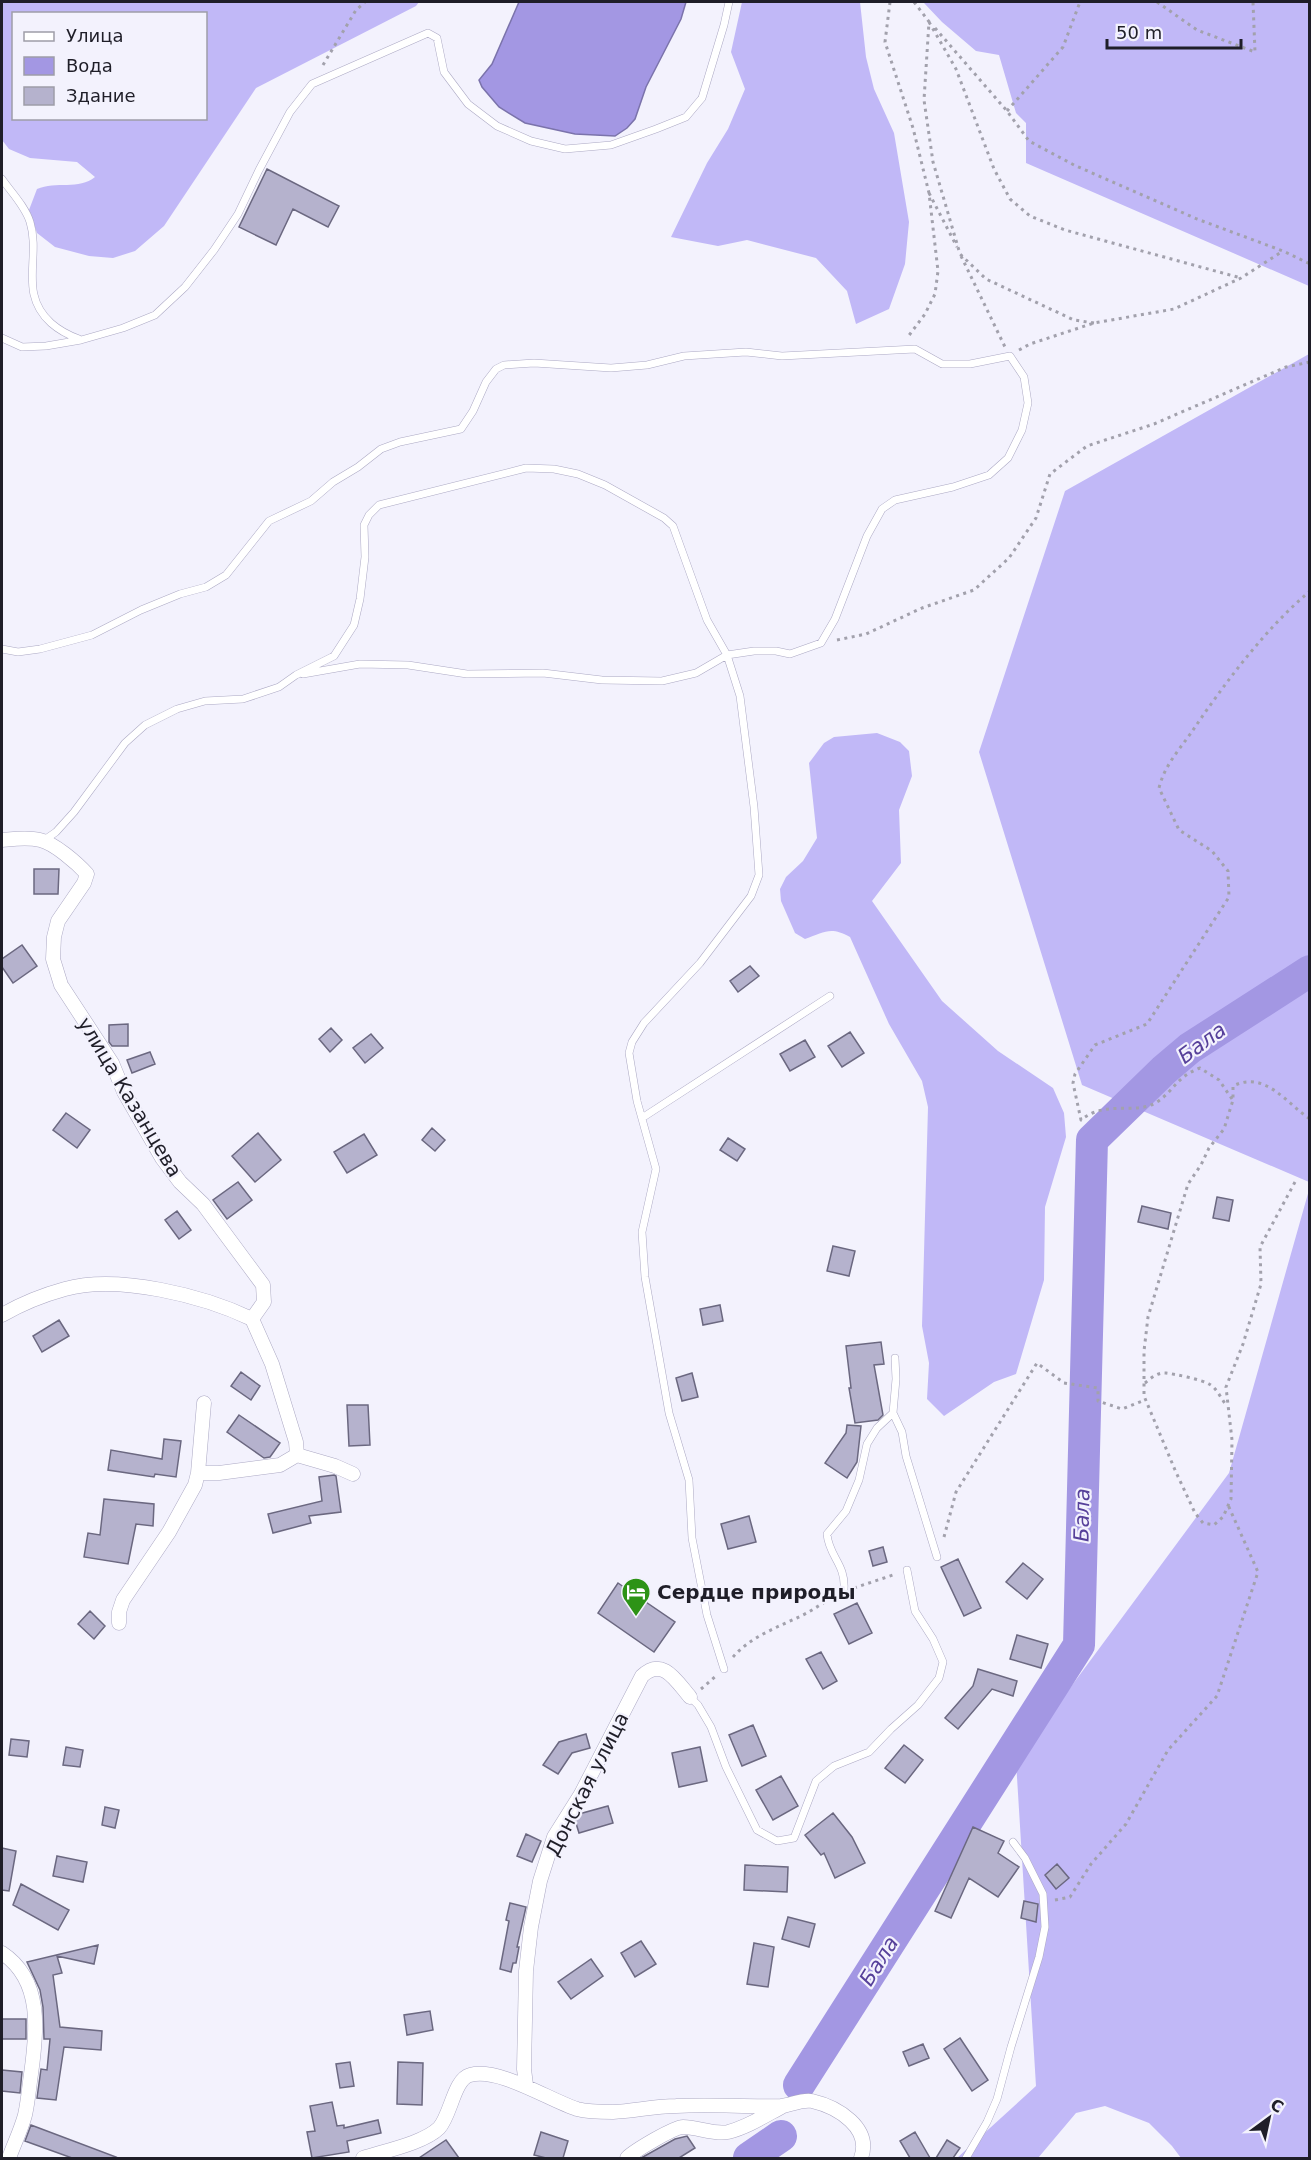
<svg xmlns="http://www.w3.org/2000/svg" width="1311" height="2160" font-family="'DejaVu Sans',sans-serif">
	<rect width="100%" height="100%" fill="#f3f2fd"/>
	<path fill="#c1b8f7" fill-rule="evenodd" d="M2,2H419L416,6L256,88L164,226L135,251L113,258L89,256L55,247L37,233L29,210L37,189C56,181 79,190 95,177L77,162L30,158L9,149L2,140ZM14,14H206V118H14Z
		M742,2H860L866,57L874,89L894,133L909,222L905,264L889,309L856,324L847,291L816,258L747,240L718,246L671,237L707,163L728,129L745,89L731,52Z
		M896,2H1309V286L1026,163V123L1016,113L999,55L976,51L942,22L924,3H894Z
		M1309,354V1182L1082,1085L979,752L1065,491Z
		M877,733L900,742L909,751L912,776L899,810L901,863L872,901L942,1001L998,1051L1053,1088L1064,1113L1066,1137L1045,1207L1044,1280L1016,1374L994,1382L944,1416L927,1399L929,1363L922,1326L928,1107L922,1081L889,1024L850,937C831,926 824,932 805,939L795,933L781,901L780,889L786,877L803,861L817,838L809,763L824,743L834,737Z
		M1309,1190V2158H1181L1172,2146L1149,2123L1105,2106L1076,2113L1038,2158H957L1036,2086L1016,1761L1229,1473Z"/>
	<path fill="#a397e3" stroke="#7b73ab" stroke-width="1.5" d="M519,2H686L681,19L646,87L635,119L627,128L615,136L575,134L525,123L499,107L482,87L479,80L492,64Z"/>
	<g fill="none" stroke-linecap="round" stroke-linejoin="round">
		<path stroke="#a397e3" stroke-width="32" d="M799,2085L1079,1645L1092,1140L1164,1070L1190,1048L1310,971
			M749,2158L781,2136"/>
	</g>
	<path fill="#b5b2cd" stroke="#6b6880" stroke-width="1.5" d="M267,169L339,206L328,227L293,209L276,245L239,227Z
		M34,869H59L58,894H34Z
		M22,945L37,966L13,983L2,967V959Z
		M750,966L759,976L738,992L730,981Z
		M128,1024V1046H112L109,1042V1025Z
		M331,1028L342,1040L330,1052L319,1039Z
		M850,1032L864,1053L842,1067L828,1046Z
		M371,1034L383,1048L365,1063L353,1048Z
		M805,1040L815,1057L790,1071L780,1054Z
		M150,1052L155,1064L132,1073L127,1060Z
		M66,1113L90,1130L77,1148L53,1130Z
		M432,1128L445,1140L435,1151L422,1140Z
		M258,1133L281,1160L255,1182L232,1156Z
		M364,1134L377,1155L347,1173L334,1152Z
		M728,1138L745,1149L737,1161L720,1150Z
		M238,1182L252,1200L227,1219L213,1200Z
		M1217,1197L1233,1200L1229,1221L1213,1218Z
		M1142,1206L1171,1213L1168,1229L1138,1222Z
		M177,1211L191,1230L179,1239L165,1220Z
		M833,1246L855,1251L849,1276L827,1271Z
		M720,1305L723,1321L703,1325L700,1309Z
		M59,1320L69,1336L42,1352L33,1336Z
		M881,1342L884,1364L874,1365L883,1415L878,1420L855,1423L849,1388H851L846,1346Z
		M241,1372L260,1386L251,1400L231,1386Z
		M692,1373L698,1397L682,1401L676,1378Z
		M347,1405H368L370,1445L349,1446Z
		M239,1415L280,1443L270,1457L264,1458L227,1432Z
		M847,1425L861,1426L857,1462L847,1478L825,1463L846,1433Z
		M164,1439L181,1441L176,1477L155,1474L154,1477L108,1470L111,1450L162,1459Z
		M334,1475L336,1476L341,1512L309,1516L311,1523L273,1533L268,1514L322,1501L319,1477Z
		M104,1499L154,1504L153,1526L136,1524L128,1564L84,1557L88,1533L100,1535Z
		M749,1516L756,1542L728,1549L721,1524Z
		M883,1547L887,1562L873,1566L869,1551Z
		M958,1559L981,1608L964,1616L941,1567Z
		M1023,1563L1043,1579L1027,1599L1006,1582Z
		M618,1583L675,1622L654,1652L598,1613Z
		M857,1603L872,1633L849,1644L834,1614Z
		M90,1611L105,1626L94,1639L78,1624Z
		M1017,1635L1048,1644L1041,1668L1010,1659Z
		M821,1652L837,1681L823,1689L806,1659Z
		M978,1669L1017,1681L1013,1696L992,1689L958,1729L945,1718L973,1686Z
		M753,1725L766,1756L742,1766L729,1735Z
		M586,1734L590,1748L572,1753L558,1774L543,1765L559,1742Z
		M11,1739L29,1741L27,1757L9,1755Z
		M904,1745L923,1760L905,1783L885,1768Z
		M66,1747L83,1750L80,1767L63,1765Z
		M700,1747L707,1781L679,1787L672,1753Z
		M781,1776L798,1806L773,1820L756,1790Z
		M608,1806L613,1823L579,1833L575,1820L579,1814Z
		M105,1807L119,1810L115,1828L102,1825Z
		M833,1813L852,1837L865,1863L835,1878L824,1853L821,1855L805,1835Z
		M973,1827L1004,1841L998,1853L1019,1867L998,1897L969,1878L951,1918L935,1911Z
		M526,1834L541,1841L532,1862L517,1856Z
		M2,1848L16,1851L9,1891L2,1890Z
		M57,1856L87,1862L83,1882L53,1876Z
		M1057,1864L1069,1878L1056,1889L1045,1875Z
		M745,1865L788,1867L787,1892L744,1890Z
		M21,1884L69,1910L58,1930L13,1905Z
		M1024,1901L1038,1904L1036,1922L1021,1918Z
		M510,1903L526,1907L517,1947H519L516,1963H513L511,1972L500,1969L509,1921L506,1920Z
		M788,1917L815,1924L809,1947L782,1939Z
		M641,1941L656,1964L635,1977L621,1953Z
		M754,1943L774,1947L768,1987L747,1984Z
		M98,1945L94,1964L57,1956L62,1973L53,1975L60,2027L102,2031L101,2050L64,2047L56,2100L37,2098L41,2069L47,2070L50,2039H44L43,2007L40,1990L27,1962Z
		M591,1959L603,1976L571,1999L558,1982Z
		M430,2011L433,2030L407,2035L404,2015Z
		M2,2019H26V2039H2Z
		M960,2038L988,2080L972,2091L944,2049Z
		M923,2044L929,2058L909,2066L903,2052Z
		M350,2062L354,2086L340,2088L336,2064Z
		M398,2062L423,2063L422,2105L397,2104Z
		M2,2070L22,2072L20,2093L2,2091Z
		M332,2102L337,2126L344,2125V2128L378,2120L381,2133L347,2141L349,2152L312,2158L307,2132L315,2131L310,2106Z
		M31,2125L116,2157L115,2158H72L25,2141Z
		M541,2132L568,2141L563,2158H546L534,2155Z
		M915,2132L930,2158H910L900,2141Z
		M687,2136L695,2148L679,2158H641L675,2139Z
		M446,2140L459,2158H419Z
		M947,2140L960,2148L953,2158H936Z"/>
	<g fill="none" stroke-linecap="round" stroke-linejoin="round">
		<g stroke="#aca9c4" stroke-width="8">
			<path id="lane" d="M2,179C11,192 25,206 30,222C41,258 18,293 51,323C60,331 68,335 79,339
				M2,338L22,347L46,346L81,340L123,328L155,315L185,287L214,250L238,214L259,170L290,112L312,84L428,33L437,38L444,72L468,104L497,126L531,141L565,149L611,145L656,129L686,117L702,98L724,25L729,2
				M2,649L18,652L40,649L92,635L141,610L180,594L206,587L226,575L269,521L311,501L333,482L358,467L381,449L400,442L461,429L473,411L486,382L496,369L504,365L534,363L611,368L647,365L684,356L746,352L782,356L915,349L942,364H970L1010,356L1024,377L1028,403L1022,430L1008,458L989,475L953,487L895,500L882,509L867,536L835,619L821,643L790,654L776,651H754L727,655L696,673L662,681L602,680L543,673L467,674L408,665L360,664L303,674
				M43,841L56,832L74,812L125,743L145,725L177,709L205,701L243,699L279,687L296,675L334,656L354,625L360,599L365,557L364,525L369,515L379,505L526,468L554,469L578,474L605,485L664,518L673,526L707,620L727,655L740,696L754,807L759,875L751,896L700,963L644,1023L632,1042L629,1053L637,1101L656,1169L642,1232L645,1277L669,1413L689,1480L692,1538L707,1615L724,1669
				M642,1118L830,996
				M893,1413L902,1432L906,1456L937,1557
				M844,1590C846,1564 829,1557 827,1534L846,1511L859,1480L867,1444L877,1428L893,1413L896,1379L895,1358
				M690,1697L698,1705L711,1727L726,1767L757,1830L777,1841L794,1838L816,1781L834,1766L869,1752L891,1729L918,1705L939,1678L943,1662L933,1639L915,1611L907,1570
				M966,2158L987,2122L997,2099L1011,2047L1039,1957L1045,1927L1043,1894L1025,1858L1013,1842"/>
		</g>
		<g stroke="#aca9c4" stroke-width="15">
			<path id="street" d="M2,840C14,839 27,837 40,840C54,843 77,863 87,874L84,883L58,921L54,937L53,959L61,985L112,1063L124,1092L162,1158L180,1182L203,1204L263,1285L264,1302L252,1319
				M2,1315C21,1304 43,1295 65,1289C118,1274 204,1296 252,1319
				M252,1319L272,1364L296,1442L297,1455
				M198,1473H219L280,1465L297,1455L335,1466L353,1474
				M119,1623V1612L123,1600L169,1532L195,1485L198,1473L204,1403
				M2,1953C43,1980 37,2032 31,2074C29,2088 28,2102 25,2115C21,2130 14,2144 9,2158
				M526,2085L524,2069L526,1971L531,1927L540,1881L554,1837L581,1794L642,1676C663,1656 677,1682 690,1697
				M363,2158C384,2151 424,2143 439,2128C451,2115 454,2079 470,2075C499,2067 549,2100 577,2109C588,2112 601,2112 613,2112C634,2111 655,2106 676,2106C711,2104 746,2107 781,2106C791,2105 802,2099 812,2101C838,2107 872,2128 861,2158
				M627,2158C634,2151 674,2127 683,2127C698,2127 714,2135 728,2132C748,2127 766,2115 783,2106"/>
		</g>
		<path stroke="#a2a1ac" stroke-width="3" stroke-dasharray="3 4.5" stroke-linecap="butt" d="M890,2L885,42L913,128L929,193L938,271L935,294L925,314L907,338
			M914,2L930,23
			M1157,2L1197,30L1255,52L1253,2
			M935,28L1007,111L1029,141L1074,165L1197,219L1283,251L1310,264
			M323,65L356,10L365,2
			M1007,111L1063,47L1080,2
			M929,193L957,247
			M961,256L1005,347
			M1094,323L1074,320L986,279L960,254L933,162L924,100L929,22L956,69L994,169L1010,199L1030,216L1065,230L1241,278
			M1019,350L1030,344L1094,323L1174,309L1241,278L1283,251
			M837,640L866,634L922,608L974,590L1009,558L1036,518L1050,474L1087,446L1154,424L1286,367L1310,362
			M1232,1099L1219,1080L1200,1068C1176,1077 1175,1090 1157,1102C1135,1116 1107,1099 1081,1120L1073,1083L1075,1074L1095,1045L1147,1024L1229,897L1228,871L1212,851L1179,830L1159,788C1164,767 1178,751 1191,733C1224,684 1265,629 1310,591
			M1295,1182L1260,1247L1261,1284L1243,1344L1226,1387L1232,1440L1231,1499L1223,1517L1214,1525L1203,1523L1195,1513L1175,1470L1144,1396V1351L1148,1317L1188,1184L1201,1165L1209,1148L1224,1129L1233,1100V1086C1265,1070 1286,1103 1310,1119
			M1145,1383C1151,1378 1158,1372 1166,1373C1175,1374 1203,1380 1209,1384C1217,1388 1221,1399 1227,1406
			M944,1537L956,1492L1037,1363L1064,1383L1098,1388V1401L1122,1409L1145,1400
			M854,1588L896,1574
			M733,1657C750,1637 778,1627 801,1616C813,1610 823,1603 834,1596
			M701,1689L716,1676
			M1055,1900L1070,1897L1091,1864L1126,1824L1168,1750L1217,1696L1258,1572L1228,1505"/>
		<use href="#lane" stroke="#fff" stroke-width="7"/>
		<use href="#street" stroke="#fff" stroke-width="14"/>
	</g>
	<defs>
		<g id="hotel-pin" transform="scale(1.5)"><path d="M0 17L-7.5 6A9.5 9.5 0 1 1 7.5 6Z" fill="#2d9316" stroke="#f3f2fd"/><path d="M-6-4.5h1.5V1H6V5H4.5V3h-9V5H-6ZM-4 0a1.8 1.8 0 1 1 3.6 0ZM.5 0V-2.5h3Q6-2.5 6 0Z" fill="#fff"/></g>
	</defs>
	<g fill-rule="evenodd">
		<use href="#hotel-pin" x="636" y="1592"/>
	</g>
	<g text-anchor="middle" dominant-baseline="central" stroke-width="4.5" stroke-linejoin="round" paint-order="stroke">
		<g font-size="20" fill="#1f1e28" stroke="#f3f2fd">
			<text transform="translate(130 1097) rotate(59)">улица Казанцева</text>
			<text transform="translate(587 1784) rotate(-63)">Донская улица</text>
		</g>
		<g font-size="20" font-weight="bold" fill="#1f1e28" stroke="#f3f2fd" text-anchor="start">
			<text x="657" y="1592">Сердце природы</text>
		</g>
		<g font-size="21" font-style="italic" fill="#56409a" stroke="#f3f2fd">
			<text transform="translate(1202 1043) rotate(-36)">Бала</text>
			<text transform="translate(1082 1515) rotate(-89)">Бала</text>
			<text transform="translate(879 1961) rotate(-58)">Бала</text>
		</g>
	</g>
	<rect width="1311" height="2160" fill="none" stroke="#1f1e28" stroke-width="6"/>
	<rect x="12" y="12" width="195" height="108" fill="#f3f2fd" stroke="#9e9da8" stroke-width="1.5"/>
	<rect x="24" y="32" width="30" height="9" fill="#ffffff" stroke="#9e9da8" stroke-width="1.5"/>
	<text x="66" y="42" font-size="18" fill="#1f1e28">Улица</text>
	<rect x="24" y="57" width="30" height="18" fill="#a397e3" stroke="#9e9da8" stroke-width="1.5"/>
	<text x="66" y="72" font-size="18" fill="#1f1e28">Вода</text>
	<rect x="24" y="87" width="30" height="18" fill="#b5b2cd" stroke="#9e9da8" stroke-width="1.5"/>
	<text x="66" y="102" font-size="18" fill="#1f1e28">Здание</text>
	<g transform="translate(1269 2118) rotate(33)" stroke="#f3f2fd" stroke-width="4.5" paint-order="stroke">
	<path d="M0-4.5L10 22L0 15L-10 22Z" fill="#1f1e28"/>
	<text y="-9" font-size="16" font-weight="bold" text-anchor="middle" fill="#1f1e28">С</text>
	</g>
	<path d="M1107 39v9h134v-9" fill="none" stroke="#1f1e28" stroke-width="3"/>
	<text x="1116" y="39" font-size="18" fill="#1f1e28" stroke="#f3f2fd" stroke-width="4.5" paint-order="stroke">50 m</text>
</svg>
